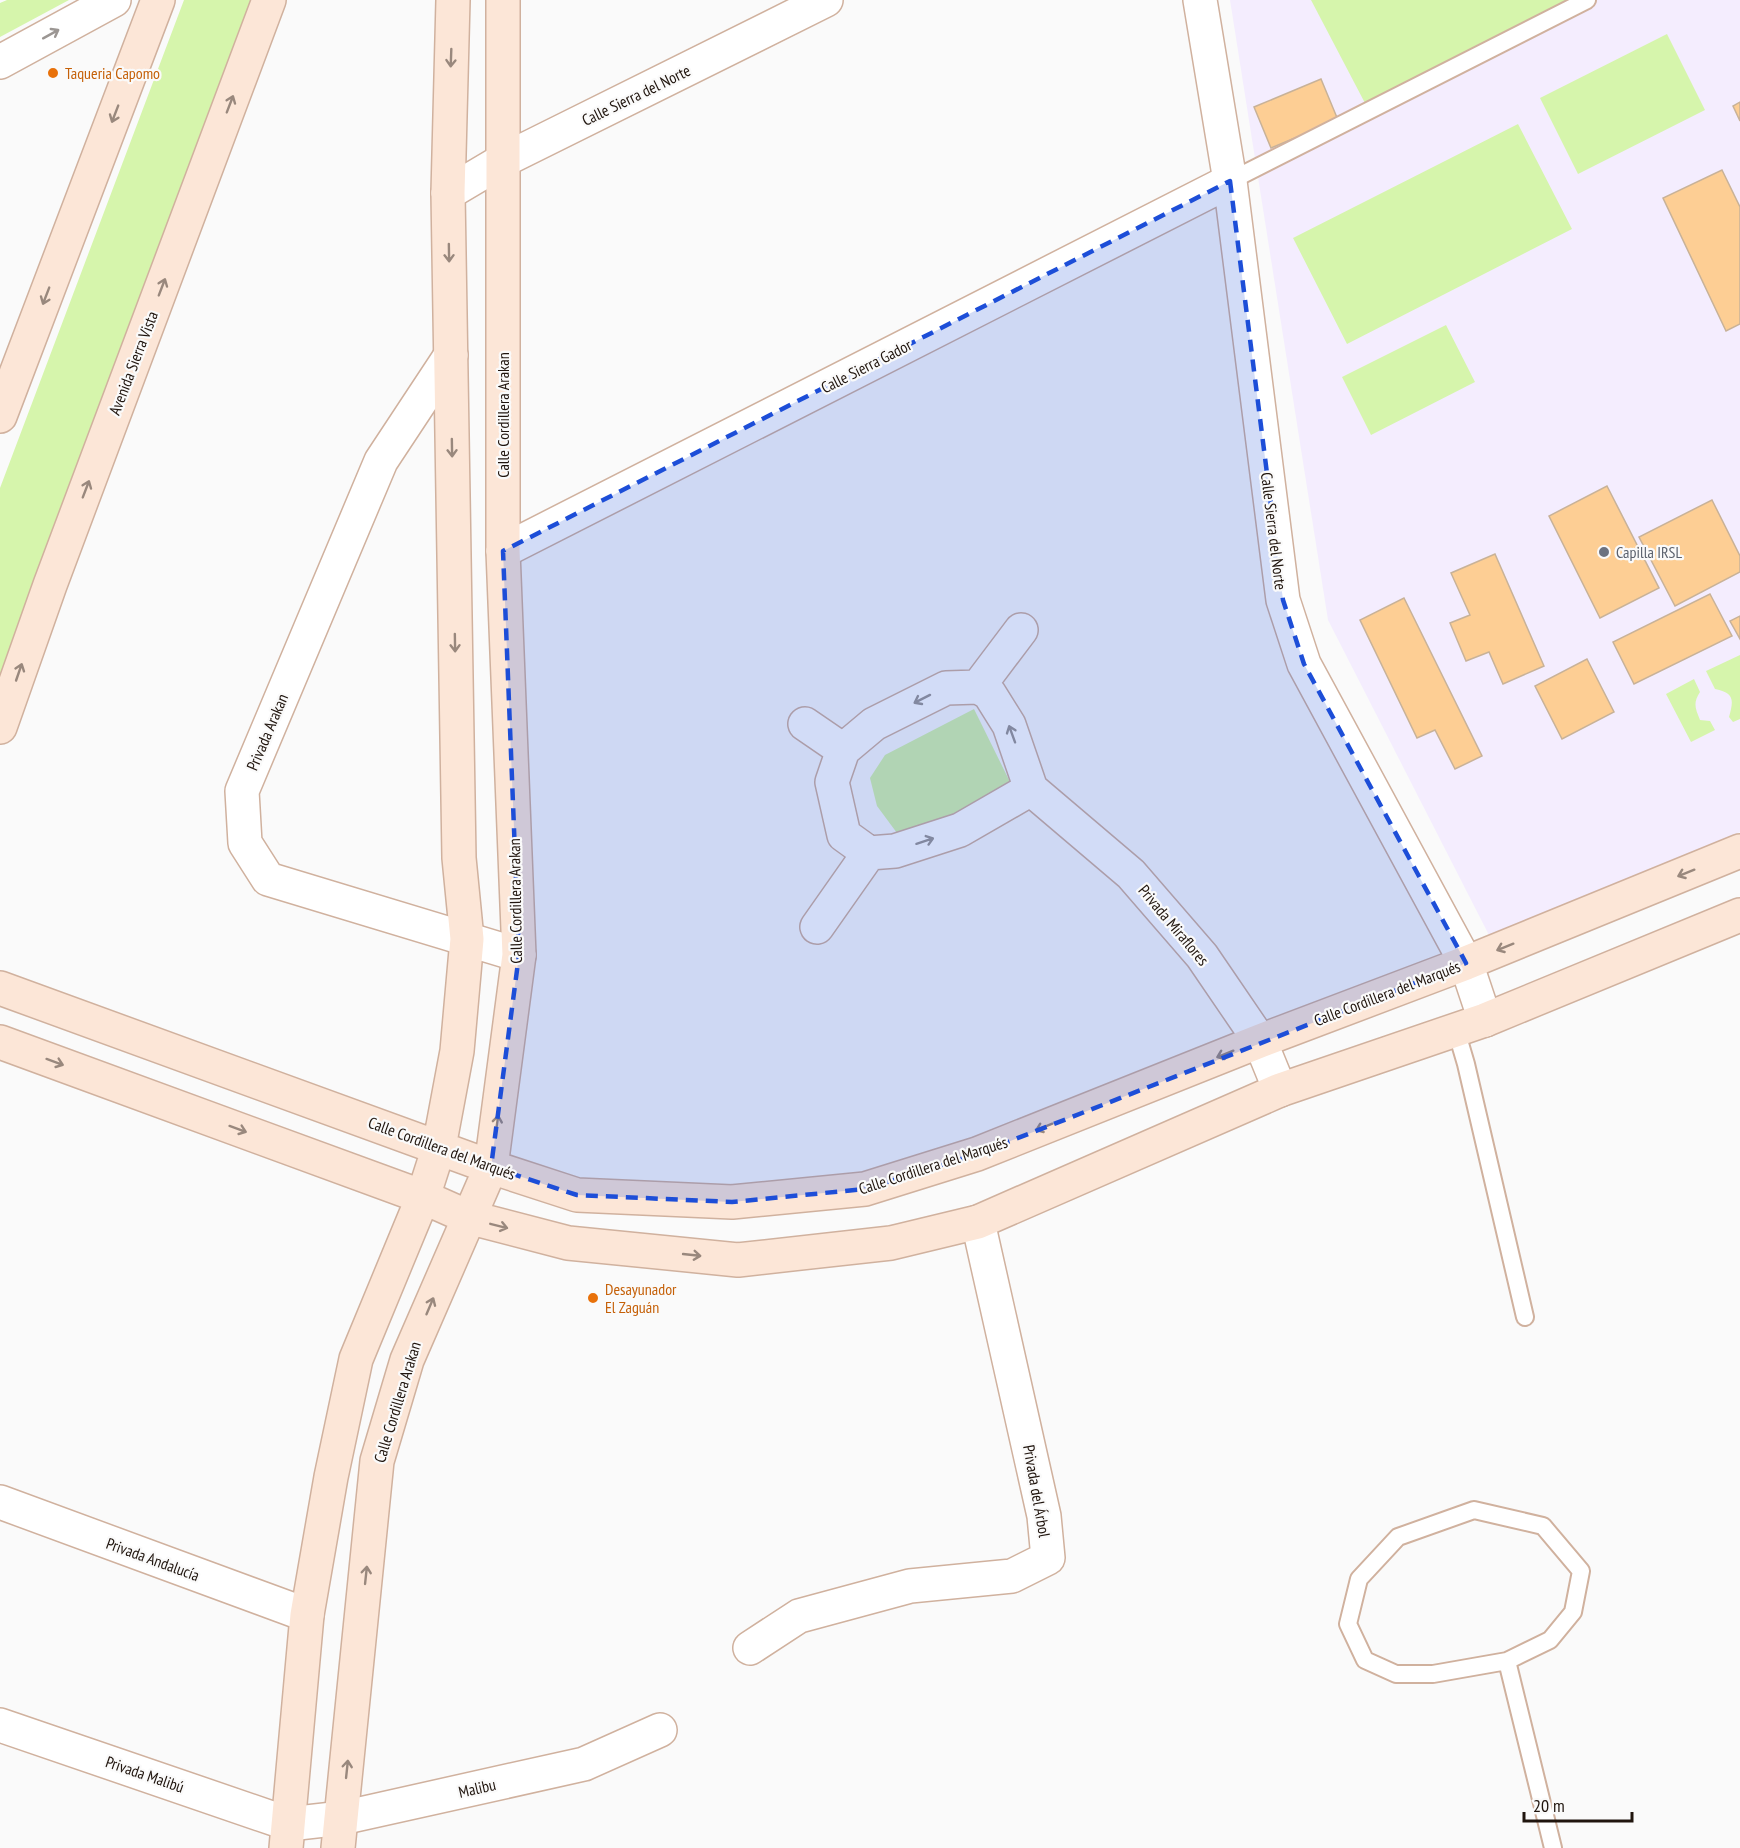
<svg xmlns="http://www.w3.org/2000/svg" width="1740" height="1848" font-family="'PT Sans Narrow',sans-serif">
	<rect width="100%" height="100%" fill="#fafafa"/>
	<path fill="#f4edfe" d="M1230,0H1740V832L1491,939L1328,620Z"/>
	<path fill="#d6f5ac" d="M7,0H69L0,37V3Z
		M184,0H252L0,679V488Z
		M1311,0H1571L1366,105Z
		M1667,34L1705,110L1578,174L1540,98Z
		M1518,124L1572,229L1347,344L1293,238Z
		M1446,325L1475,382L1371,435L1342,377Z
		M1740,655V719L1733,722L1729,717C1734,699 1734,693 1715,689L1706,671Z
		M1694,679L1700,692C1693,703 1695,708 1700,720L1710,721L1715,730L1691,742L1666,694Z
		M974,709L1010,782L921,834L897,833L877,806L870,778L885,755Z"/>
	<path fill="#fdce94" stroke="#c8b298" stroke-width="1.5" d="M1321,79L1338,120L1271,148L1254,107Z
		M1740,102V121L1733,106Z
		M1722,170L1740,207V324L1726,331L1663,198Z
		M1607,486L1659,588L1600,618L1549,516Z
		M1712,500L1740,556V572L1675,606L1639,537Z
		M1495,554L1544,666L1503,684L1489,652L1466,661L1450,623L1470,615L1451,573Z
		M1710,594L1732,636L1634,684L1613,642Z
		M1404,598L1482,756L1455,769L1435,730L1417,738L1360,620Z
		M1740,616V639L1730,621Z
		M1587,659L1614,712L1562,739L1535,686Z"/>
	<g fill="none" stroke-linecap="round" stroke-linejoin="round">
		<g stroke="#d0b19e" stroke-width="20">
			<path id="lane" d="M1230,181L1587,0
				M1456,1030L1466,1064L1525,1317
				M1474,1510L1543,1526L1581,1571L1573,1612L1550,1640L1507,1661L1433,1674H1396L1365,1660L1348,1624L1359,1579L1398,1537Z
				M1507,1661L1553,1848"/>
		</g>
		<g stroke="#d0b19e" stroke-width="36">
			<path id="street" d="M1200,0L1230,181L1283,600L1304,664L1466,963L1485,1020
				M0,62L114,0
				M448,193L502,161L826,0
				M451,355L381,461L242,791L245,843L268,879L519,955
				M503,551L1230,181
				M978,687L1021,630
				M805,724L843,750
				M1031,789L960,830L895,851L869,853L844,835L832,782L843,750L874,724L946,688L978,687L989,693L1009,725L1031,789L1131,874L1202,956L1260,1041L1280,1090
				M817,927L869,853
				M0,1502L307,1615
				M750,1648L799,1616L910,1586L1012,1576L1048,1558L1044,1516L978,1222
				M0,1725L289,1824L342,1818L584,1764L660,1730"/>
		</g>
		<g stroke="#d0b19e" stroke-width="36">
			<path id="secondary" d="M0,416L158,0
				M0,727L50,585L269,0
				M0,988L491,1167L577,1195L732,1202L865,1189L977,1154L1260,1041L1466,963L1740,851
				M0,1042L423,1197L468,1217L568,1243L738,1260L891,1243L978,1222L1280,1090L1485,1020L1740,915
				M286,1848L307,1615L331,1477L356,1359L423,1197L439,1147L457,1051L467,939L459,858L448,193L453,0
				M338,1848L377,1461L407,1360L491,1167L519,955L503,551V0"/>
		</g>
		<use href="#lane" stroke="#fff" stroke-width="16"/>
		<use href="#street" stroke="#fff" stroke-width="33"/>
		<use href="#secondary" stroke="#fce6d7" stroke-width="33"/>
	</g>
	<defs><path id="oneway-shaft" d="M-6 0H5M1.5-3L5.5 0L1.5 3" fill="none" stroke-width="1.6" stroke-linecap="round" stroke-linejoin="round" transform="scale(1.5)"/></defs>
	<g stroke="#9b9693">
		<use href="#oneway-shaft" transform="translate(51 34) rotate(-29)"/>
		<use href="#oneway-shaft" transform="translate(922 699) rotate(153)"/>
		<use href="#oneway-shaft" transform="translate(1012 734) rotate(-110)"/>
		<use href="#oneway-shaft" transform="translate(925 841) rotate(-18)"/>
	</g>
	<g stroke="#99887d">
		<use href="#oneway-shaft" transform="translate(451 58) rotate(92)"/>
		<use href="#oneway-shaft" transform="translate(230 104) rotate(-69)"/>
		<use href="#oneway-shaft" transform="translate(115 114) rotate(111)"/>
		<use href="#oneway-shaft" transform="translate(449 253) rotate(89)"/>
		<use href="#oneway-shaft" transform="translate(162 287) rotate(-69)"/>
		<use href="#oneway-shaft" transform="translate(46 296) rotate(111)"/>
		<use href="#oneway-shaft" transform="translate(452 448) rotate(89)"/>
		<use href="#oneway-shaft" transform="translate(86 489) rotate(-69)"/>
		<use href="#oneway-shaft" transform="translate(455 643) rotate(89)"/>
		<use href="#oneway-shaft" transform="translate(19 672) rotate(-71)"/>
		<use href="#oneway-shaft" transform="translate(1686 873) rotate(158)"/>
		<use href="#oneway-shaft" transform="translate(1505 947) rotate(158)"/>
		<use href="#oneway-shaft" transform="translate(1225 1054) rotate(158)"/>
		<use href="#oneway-shaft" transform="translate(55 1062) rotate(20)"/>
		<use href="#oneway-shaft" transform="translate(497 1124) rotate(-82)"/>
		<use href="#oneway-shaft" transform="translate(1044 1127) rotate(158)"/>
		<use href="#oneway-shaft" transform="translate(238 1129) rotate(20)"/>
		<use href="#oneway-shaft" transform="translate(499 1226) rotate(14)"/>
		<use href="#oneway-shaft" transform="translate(692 1255) rotate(6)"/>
		<use href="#oneway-shaft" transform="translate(430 1306) rotate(-67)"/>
		<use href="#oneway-shaft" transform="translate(366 1575) rotate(-84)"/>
		<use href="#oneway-shaft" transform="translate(347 1769) rotate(-84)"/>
	</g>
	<path fill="#1d4ed8" fill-opacity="0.2" stroke="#1d4ed8" stroke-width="4.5" stroke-dasharray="12 8" stroke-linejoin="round" d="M1230,181L1283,600L1304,664L1466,963L977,1154L865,1189L732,1202L577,1195L491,1167L519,955L503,551Z"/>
	<g fill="#e8710a" stroke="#fafafa" stroke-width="2">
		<circle cx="53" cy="73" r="6"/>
		<circle cx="593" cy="1298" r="6"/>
	</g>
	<circle fill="#6b7280" stroke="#fafafa" stroke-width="2" cx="1604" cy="552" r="6"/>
	<g text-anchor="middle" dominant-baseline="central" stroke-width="4.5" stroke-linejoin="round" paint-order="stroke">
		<g font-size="16" fill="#c56008" stroke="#fafafa" text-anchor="start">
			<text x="65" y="73">Taqueria Capomo</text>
			<text x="605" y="1289">Desayunador<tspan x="605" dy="18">El Zaguán</tspan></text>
		</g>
		<g font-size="16" fill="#20150e" stroke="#fafafa">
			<text transform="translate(636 95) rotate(-26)">Calle Sierra del Norte</text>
			<text transform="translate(133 363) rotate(-69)">Avenida Sierra Vista</text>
			<text transform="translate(866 366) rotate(-27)">Calle Sierra Gador</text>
			<text transform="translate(503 415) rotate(-90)">Calle Cordillera Arakan</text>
			<text transform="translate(1274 531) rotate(83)">Calle Sierra del Norte</text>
			<text transform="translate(267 732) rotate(-67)">Privada Arakan</text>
			<text transform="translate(515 901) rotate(-91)">Calle Cordillera Arakan</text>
			<text transform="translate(1174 925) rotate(50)">Privada Miraflores</text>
			<text transform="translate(1387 993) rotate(-21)">Calle Cordillera del Marqués</text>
			<text transform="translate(442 1148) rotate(20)">Calle Cordillera del Marqués</text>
			<text transform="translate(933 1165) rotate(-18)">Calle Cordillera del Marqués</text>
			<text transform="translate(397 1402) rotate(-73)">Calle Cordillera Arakan</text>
			<text transform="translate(1037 1491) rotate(80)">Privada del Árbol</text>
			<text transform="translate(153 1559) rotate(20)">Privada Andalucía</text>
			<text transform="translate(145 1774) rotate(19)">Privada Malibú</text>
			<text transform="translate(477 1788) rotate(-13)">Malibu</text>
		</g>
		<g font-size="16" fill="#5b616d" stroke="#fafafa" text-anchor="start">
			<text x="1616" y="552">Capilla IRSL</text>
		</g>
	</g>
	<path d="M1524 1812v9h108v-9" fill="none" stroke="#20150e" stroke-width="3"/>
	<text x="1533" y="1812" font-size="18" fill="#20150e" stroke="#fafafa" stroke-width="4.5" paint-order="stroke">20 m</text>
</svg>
